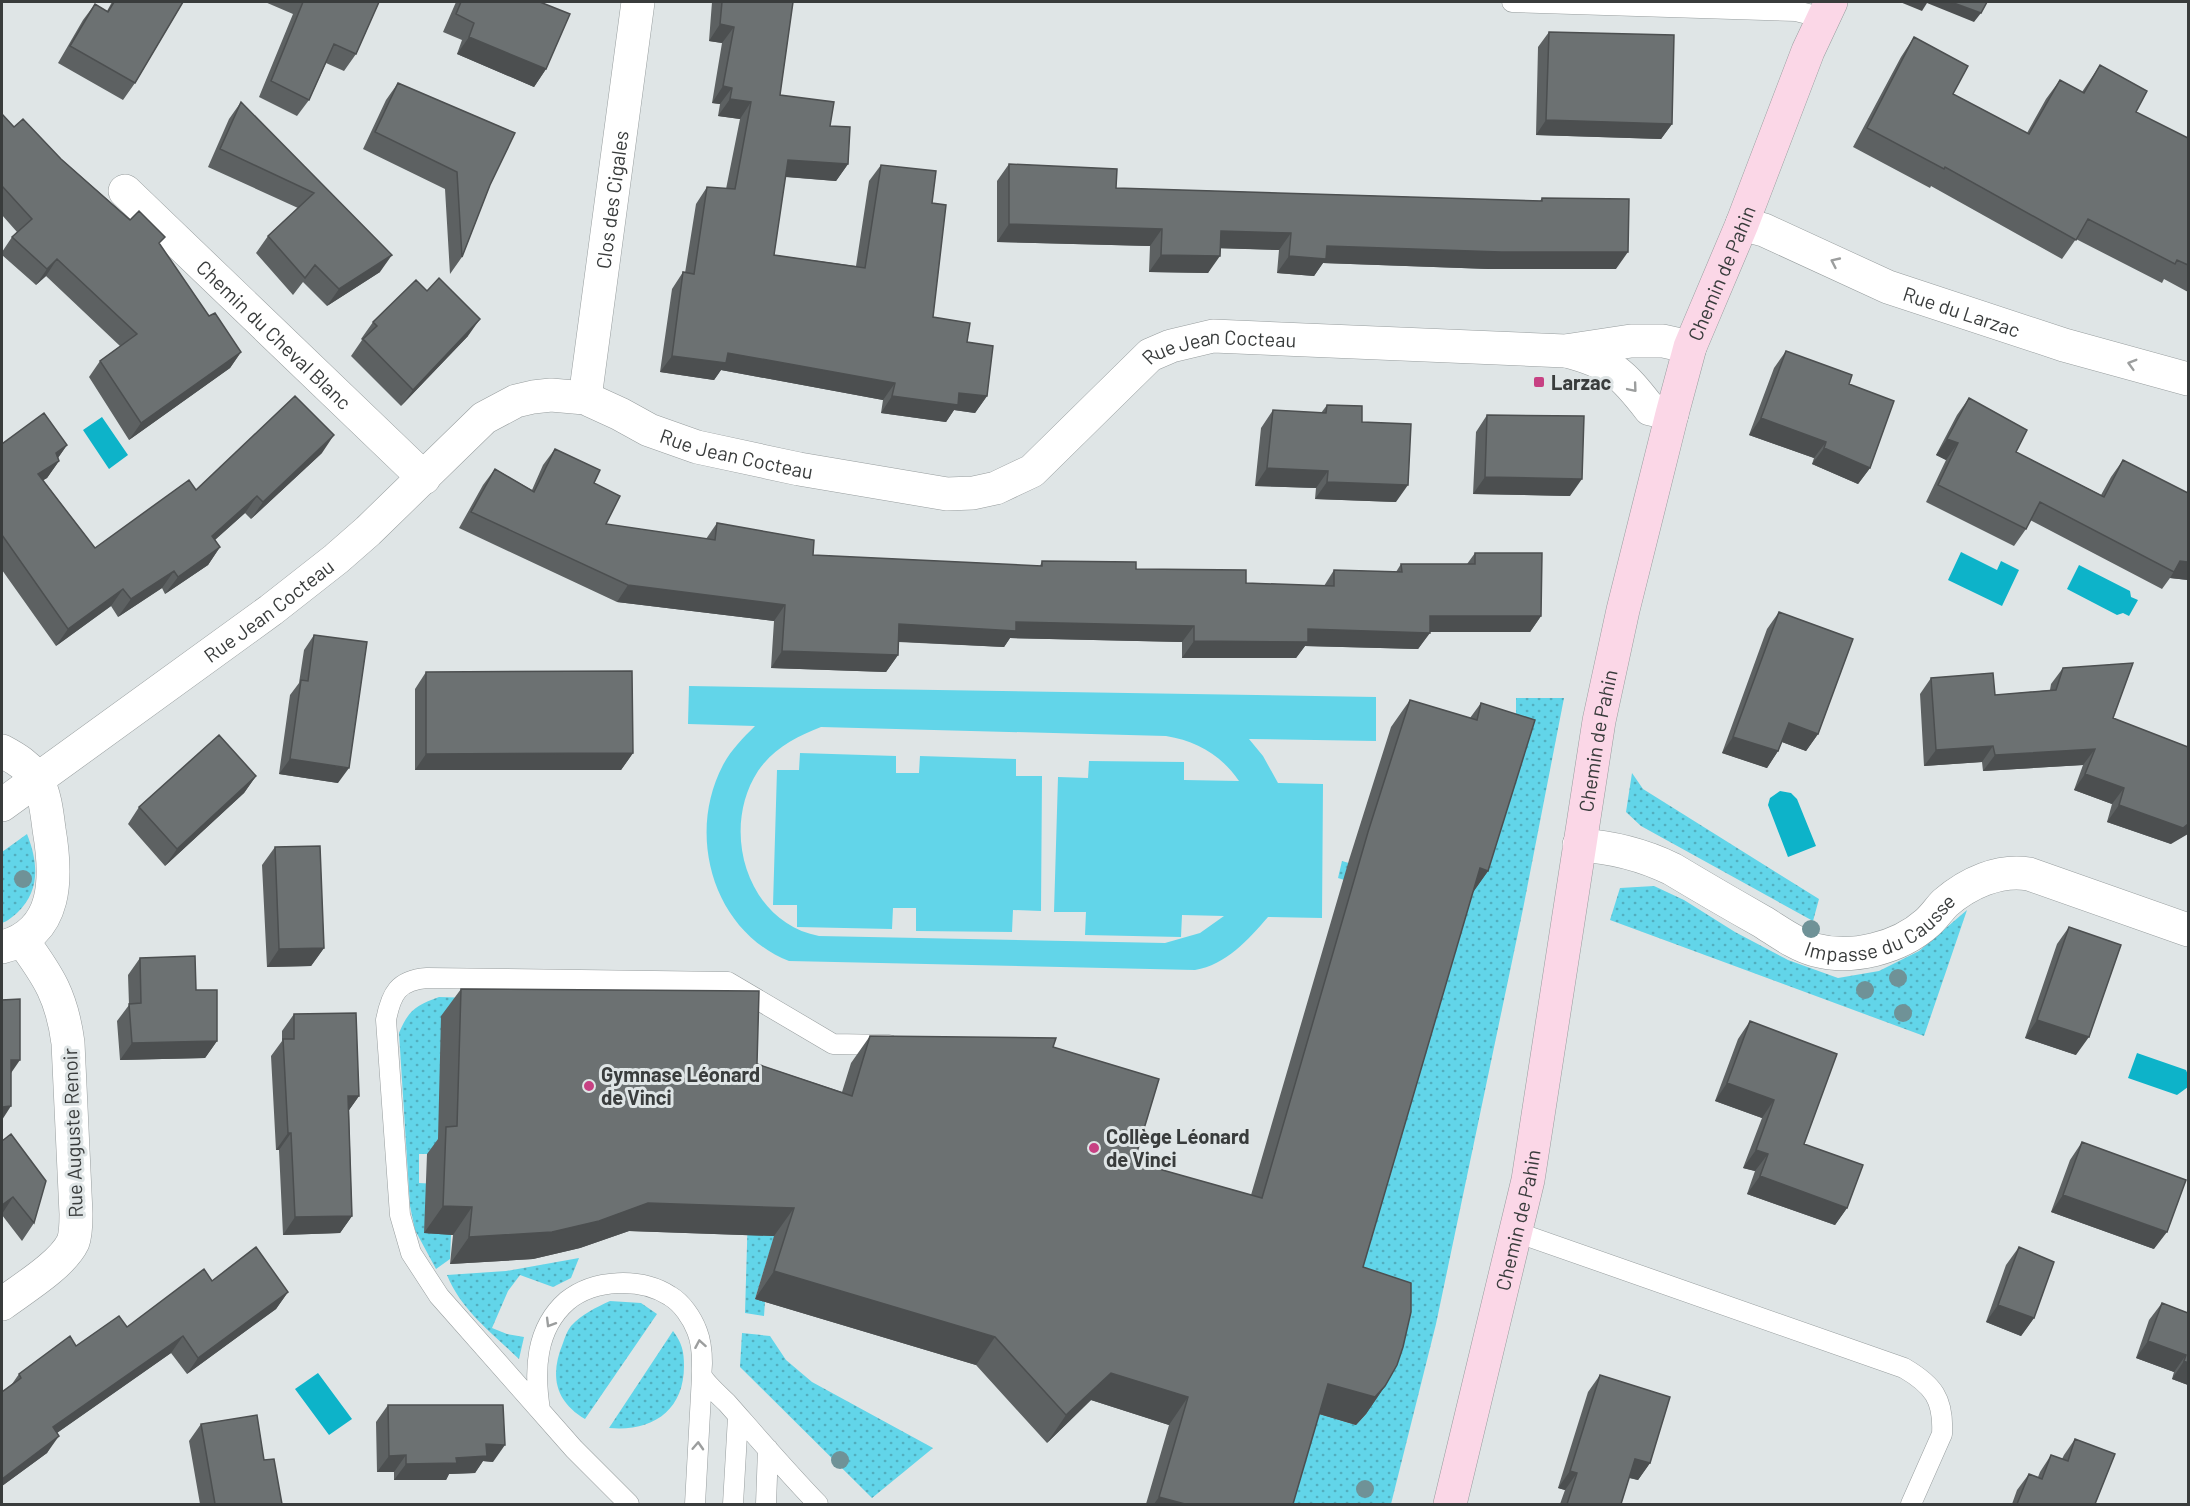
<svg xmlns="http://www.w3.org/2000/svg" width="2190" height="1506" font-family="Barlow,sans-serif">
	<defs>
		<pattern id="grass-dots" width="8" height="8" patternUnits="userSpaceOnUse" patternTransform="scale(1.5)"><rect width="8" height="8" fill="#62d5e9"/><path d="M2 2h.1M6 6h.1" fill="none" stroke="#52aebe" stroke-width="1.8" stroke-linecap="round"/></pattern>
	</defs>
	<rect width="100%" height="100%" fill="#dfe5e6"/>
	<path fill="url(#grass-dots)" d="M1516,698H1564L1523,909L1436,1324L1391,1504H1282L1309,1411L1356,1425L1366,1414L1377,1392L1343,1295L1454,915L1338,878L1342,861L1469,898L1516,747Z
		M1632,773L1643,789L1819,899L1813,921L1641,826L1626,812Z
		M27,834C38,862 41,890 17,913C12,917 8,921 2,923V852Z
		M1654,886L1684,900L1735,932L1788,960L1838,978L1879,971L1919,951L1967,910L1924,1036L1610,920L1620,888Z
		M439,997L744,1006L438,1154H419V1183L437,1184L451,1235L450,1259L436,1269L415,1230L410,1206L399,1033C408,1011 416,1005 439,997Z
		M749,1178L790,1186L755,1299L765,1301L764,1316L745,1313Z
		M579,1258L571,1278L553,1287L520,1275L508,1291L492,1328L507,1334L524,1337L519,1359C492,1333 461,1310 447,1275L506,1271Z
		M610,1301L641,1303L657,1314L585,1419C554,1401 550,1374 563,1343C565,1337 567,1331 571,1326C582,1314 595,1308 610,1301Z
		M673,1331C682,1343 684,1351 684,1366C684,1411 652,1432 609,1428Z
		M742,1333L770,1336L786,1360L812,1382L933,1448L872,1498L740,1367Z"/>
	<path fill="#62d5e9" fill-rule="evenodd" d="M689,686L1376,697V741L1249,739L1263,756L1278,783L1323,784L1322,918L1268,917C1248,940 1226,965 1195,970L789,961C713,931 686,835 723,765C731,750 743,738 755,726L688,724ZM821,727L1166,736C1197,741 1221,755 1239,781L1184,780V762L1089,761L1088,778L1058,777L1054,912H1086L1085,935L1181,937L1182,915L1224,916L1200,933L1165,943L819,936C746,922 720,829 758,771C773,749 797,736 821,727Z
		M800,753L896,756V773H919L920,756L1016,759V776H1042L1041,911L1013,910L1012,932L916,931V908H893L892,929L797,927V905H773L777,770H799Z"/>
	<path fill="#0db3c9" d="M102,417L128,455L109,469L83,430Z
		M1961,552L1997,570L2001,561L2019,570L2002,606L1948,580Z
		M2079,565L2130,591L2131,597L2138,600L2129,616L2123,613L2117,615L2067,589Z
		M1780,791L1791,793L1797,799L1816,846L1788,857L1768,805L1770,798Z
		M2137,1053L2186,1070L2188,1075V1087L2177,1095L2128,1078Z
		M318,1373L352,1419L329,1435L295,1389Z"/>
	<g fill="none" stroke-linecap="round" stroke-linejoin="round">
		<g stroke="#979d9e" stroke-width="21">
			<path id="service" d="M1512,2L1796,11L1824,18
				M1516,1232L1904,1368C1933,1385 1944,1399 1942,1434L1911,1504
				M540,1410C534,1371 535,1329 567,1301C594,1279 641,1277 670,1296C682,1303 692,1318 697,1331C701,1341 702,1352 702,1363C702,1366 701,1373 702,1376C706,1384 721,1397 727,1403C757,1437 787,1472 818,1504
				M629,1504L574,1449L439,1296L411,1253L400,1215L386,1020C391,994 398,980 427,978L728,982L833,1044L889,1045
				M695,1504L702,1376
				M733,1504L738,1417
				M766,1504L768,1449"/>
		</g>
		<g stroke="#979d9e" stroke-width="34">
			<g id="minor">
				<path id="s1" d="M125,191L424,478"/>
				<path id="s2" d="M1742,224L1764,230L1888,287L2064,345L2188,379"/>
				<path d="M1567,351C1612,363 1622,373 1650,409L1672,414"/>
				<path id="s3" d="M585,398L638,2"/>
				<path d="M2,751C15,758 29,766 37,780C45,794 47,813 49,829C57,876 59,933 2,947"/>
				<path id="s4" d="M2,805L271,610L336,559L368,531L484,418L516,401L533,397L551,395L585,398L620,414L649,430L697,447L799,469L947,494L973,493L996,488L1032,471L1150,355L1171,346L1213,336L1565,351L1631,341H1663L1690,347"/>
				<path id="s5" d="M1579,845C1613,847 1641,854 1672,869C1702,887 1733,905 1763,922C1779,932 1796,945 1815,950C1852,960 1899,948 1927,923C1934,917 1939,909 1945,903C1968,883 1999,869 2029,874L2188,930"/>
				<path d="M2,1304C22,1289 62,1265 73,1242C76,1234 76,1223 76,1214L68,1043C62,997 49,977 22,940"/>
			</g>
		</g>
		<g stroke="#979d9e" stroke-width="34">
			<g id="secondary">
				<path id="s6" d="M1450,1504L1528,1180L1599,721L1623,610L1672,414L1690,347L1742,224L1808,51L1831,2"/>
			</g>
		</g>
		<use href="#service" stroke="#fff" stroke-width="20"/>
		<use href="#minor" stroke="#fff" stroke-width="33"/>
		<use href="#secondary" stroke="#fbd7e7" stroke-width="33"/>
	</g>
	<g fill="#6f9297">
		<circle cx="23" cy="879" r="9"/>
		<circle cx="1811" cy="929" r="9"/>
		<circle cx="1898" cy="978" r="9"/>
		<circle cx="1865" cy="990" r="9"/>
		<circle cx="1903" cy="1013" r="9"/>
		<circle cx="840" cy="1460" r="9"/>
		<circle cx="1365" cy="1489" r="9"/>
	</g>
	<path fill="#5d6162" d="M112,2H183L135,83L123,100L58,63L83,20L95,4L107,11Z
		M265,2H379L356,54L344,71L326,63L309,100L297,116L259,97L293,14Z
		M456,2H540L546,69L534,87L457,54L462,40L443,32Z
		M712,2H793L780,95L830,126L848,164L836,181L785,177L774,255L856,266L869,181L881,165L932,203L933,317L967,342L987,396L975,413L954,410L946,422L881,413L883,400L721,370L714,380L660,372L672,289L683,272L685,273L696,204L707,187L726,189L740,119L718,116L720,104L712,103L722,43L709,41Z
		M1549,32L1672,124L1661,139L1536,135L1538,47Z
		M1914,37L1953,94L2027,133L2046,99L2060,80L2082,92L2100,65L2136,112L2188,138V292L2164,279L2162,283L2076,239L2062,259L1931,186L1930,188L1853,147L1901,57Z
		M398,83L490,185L462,257L450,274L445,189L363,149L386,100Z
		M241,102L380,272L327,306L303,282L293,295L256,253L268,236L298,208L208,167L229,119Z
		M2,114L14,127L61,159L160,245L209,316L241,352L230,368L129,440L89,377L100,361L120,346L46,276L36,285L2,255V252L12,237L17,232L2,215Z
		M1009,164L1116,188L1540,201L1542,198L1616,269H1489L1323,263L1314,276L1277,273L1279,250L1221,248L1208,273L1149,272L1150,246L997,242V181Z
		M373,322L468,336L401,406L351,356L362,340L361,339Z
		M1786,351L1849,384L1870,468L1858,484L1812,464L1814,458L1749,435L1774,368Z
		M1969,398L2016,452L2101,495L2111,477L2123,460L2188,580L2170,578L2162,589L2030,520L2026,529L2014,546L1926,502L1946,460L1936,455L1957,415Z
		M1327,405L1362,422L1396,502L1315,499L1316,488L1255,486L1261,428L1273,410L1321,413Z
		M1487,415L1570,496L1473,494L1476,432Z
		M2,444L67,445L58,458L59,461L47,478L43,480L95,548L196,490L322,453L251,519L245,513L215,540L220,547L208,565L165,594L162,588L118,617L111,606L56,646L2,570Z
		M555,449L594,483L606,524L706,539L717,523L813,555L1040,566L1042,561L1136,569L1246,583L1324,586L1334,570L1396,572L1401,564H1467L1475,553L1541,616L1530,632H1430L1418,649L1305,646L1296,658H1182V642L1010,638L1004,647L898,642V655L886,672L771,668L774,621L617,602L459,528L483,485L495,469L532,490L543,465Z
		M1779,612L1818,734L1806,751L1782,742L1778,751L1767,768L1722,753L1767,629Z
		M314,635L338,783L279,774L290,695L299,683L304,650Z
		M2063,668L2113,718L2171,844L2107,822L2112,804L2074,790L2083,765L1983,771L1982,762L1924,766L1920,694L1931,678L1995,695L2050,690L2051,684Z
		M426,672L633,753L621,770H415V689Z
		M1410,700L1470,718L1481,703L1488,871L1473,892L1363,1267L1385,1386L1366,1414L1356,1425L1319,1414L1293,1504H1146L1169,1425L1091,1400L1047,1443L976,1365L755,1299L774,1236L629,1231L580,1248L533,1259L450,1264L453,1235L424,1233L427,1154L438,1139L441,1016L461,989L757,1064L842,1092L851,1063L870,1036L1053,1047L1134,1162L1251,1195L1349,860L1391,727Z
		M256,776L244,793L165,866L128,824L139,807Z
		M275,847L324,948L311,966L267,967L262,865Z
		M2069,927L2076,1055L2025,1038L2057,944Z
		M140,958L217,1041L205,1058L120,1060L117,1021L129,1005L128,975Z
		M294,1014L359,1096L349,1110L352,1216L340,1233L283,1235L279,1150H276L271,1056L282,1041V1031Z
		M1750,1021L1804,1144L1847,1208L1835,1225L1747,1194L1755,1171L1743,1168L1762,1118L1715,1101L1738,1039Z
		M2,1141L34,1223L22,1241L2,1215Z
		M2082,1142L2154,1249L2051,1212L2070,1160Z
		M2019,1247L2034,1318L2021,1336L1986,1322L2006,1265Z
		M212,1281L288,1292L276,1309L187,1374L171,1353L57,1433L47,1453L2,1486V1392L12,1384L19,1374L76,1346L127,1327Z
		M2162,1303L2188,1313V1385L2172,1379L2174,1372L2136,1358L2149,1320Z
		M1600,1375L1650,1463L1638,1480L1629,1478L1621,1504H1560L1565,1490L1558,1488L1588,1392Z
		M388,1405L493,1462L483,1461L475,1473L449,1474L446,1480H394V1472H377L376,1422Z
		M201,1424L264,1460L282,1504H200L189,1441Z
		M2075,1439L2095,1504H2012L2017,1490L2029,1474L2038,1477L2040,1472L2051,1455L2062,1459L2064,1455Z"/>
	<path fill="#4c4f50" d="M1900,2H1951L1981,13L1974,22L1927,3L1922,11Z
		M720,24L734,27L722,43L709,41Z
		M469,37L546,69L534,87L457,54Z
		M723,86L732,88L720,104L712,103Z
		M730,99L751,102L740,119L718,116Z
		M1546,120L1672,124L1661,139L1536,135Z
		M788,160L848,164L836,181L776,176Z
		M1009,224L1162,229L1150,246L997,242Z
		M1221,231L1291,233L1279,250L1209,248Z
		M1327,246L1628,252L1616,269H1489L1323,263L1314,276L1277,273L1289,256Z
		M392,255L380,272L327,306L339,289Z
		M1161,255L1220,256L1208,273L1149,272Z
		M57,259L46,276L36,285L47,269Z
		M480,319L468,336L401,406L413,390Z
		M241,352L230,368L129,440L141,423Z
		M728,353L895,383L883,400L721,370L714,380L660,372L672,356Z
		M959,393L987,396L975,413L954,410L946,422L881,413L892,396Z
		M1761,418L1826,442L1814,458L1749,435Z
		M334,435L322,453L251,519L263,502Z
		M1947,439L1958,443L1946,460L1936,455Z
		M67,445L55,462L56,453Z
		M1824,448L1870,468L1858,484L1812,464Z
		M59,461L47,478L26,491L38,474Z
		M1267,468L1328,471L1316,488L1255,486Z
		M1485,477L1582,479L1570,496L1473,494Z
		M1327,482L1408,485L1396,502L1315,499Z
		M257,496L245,513L200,553L212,536Z
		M220,547L208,565L165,594L178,577Z
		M2180,561L2188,562V580L2170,578Z
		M174,571L162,588L118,617L131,599Z
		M628,585L785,605L774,621L617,602Z
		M123,589L111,606L56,646L68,629Z
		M1430,616H1541L1530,632H1418Z
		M1016,622L1194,626L1182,642L1010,638L1004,647L887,641L899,624Z
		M1308,629L1430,633L1418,649L1305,646L1296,658H1182L1194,641Z
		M782,651L898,655L886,672L771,668Z
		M1789,723L1818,734L1806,751L1777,740Z
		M1733,737L1778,751L1767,768L1722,753Z
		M1993,746L1982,762L1924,766L1936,750Z
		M2095,749L2083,765L1983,771L1995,755Z
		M633,753L621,770H415L426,754Z
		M290,759L349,768L338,783L279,774Z
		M2085,774L2124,788L2112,804L2074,790Z
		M256,776L244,793L165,866L177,849Z
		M2119,805L2188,824V834L2171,844L2107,822Z
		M1480,868L1488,871L1469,898Z
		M324,948L311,966L267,967L279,949Z
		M2037,1020L2089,1037L2076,1055L2025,1038Z
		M217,1041L205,1058L120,1060L132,1043Z
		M11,1060H20L9,1076Z
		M1727,1083L1774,1100L1762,1118L1715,1101Z
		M348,1096H359L347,1113Z
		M11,1106L2,1120V1107Z
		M288,1133H291L279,1150H276Z
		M1756,1150L1768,1154L1755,1171L1743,1168Z
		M1760,1176L1847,1208L1835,1225L1747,1194Z
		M2063,1195L2167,1232L2154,1249L2051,1212Z
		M13,1197L2,1214V1205Z
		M648,1203L794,1208L774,1236L629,1231L580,1248L533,1259L450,1264L469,1237Z
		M443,1206L472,1207L453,1235L424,1233Z
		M352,1216L340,1233L283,1235L295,1217Z
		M774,1271L995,1337L976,1365L755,1299Z
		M288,1292L276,1309L187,1374L198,1358Z
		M1998,1305L2034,1318L2021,1336L1986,1322Z
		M183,1336L171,1353L41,1444L53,1427Z
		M2148,1341L2186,1355L2174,1372L2136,1358Z
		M2184,1361L2188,1363V1385L2172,1379Z
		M1111,1373L1188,1397L1169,1425L1091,1400L1047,1443L1066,1415Z
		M1328,1384L1385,1386L1366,1414L1356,1425L1309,1411Z
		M59,1436L47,1453L2,1486V1479Z
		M486,1444L505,1445L493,1462L483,1461L475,1473L449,1474L446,1480H394L406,1464L456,1458Z
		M406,1455L394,1472H377L389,1456Z
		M1635,1459L1650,1463L1638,1480L1623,1476Z
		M1570,1471L1577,1473L1565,1490L1558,1488Z
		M1159,1497L1185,1504H1154Z"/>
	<path fill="#6c7172" stroke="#4c4f50" stroke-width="1.5" d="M114,2H183L135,83L70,46L95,4L108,12Z
		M303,2H379L356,54L334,44L309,100L271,81Z
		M461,2H540L570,14L546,69L469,37L474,23L456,14Z
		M722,2H793L780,95L834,102L830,126L850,127L848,164L788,160L774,255L865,268L881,165L936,171L932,203L946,205L933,317L970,323L967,342L993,346L987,396L959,393L958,405L892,396L895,383L728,353L726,363L672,356L683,272L694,274L707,187L735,189L751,102L730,99L732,88L723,86L734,27L720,24Z
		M1951,2H1987L1981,13Z
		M1549,32L1674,35L1672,124L1546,120Z
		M1914,37L1968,66L1953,94L2029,134L2060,80L2084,93L2100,65L2147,91L2136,112L2188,138V265L2177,260L2175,264L2088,219L2076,240L1945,167L1944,169L1867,128Z
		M398,83L515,133L490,185L462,257L457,172L375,132Z
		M241,102L392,255L339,289L315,265L305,278L268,236L314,193L220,149Z
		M2,114L14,127L23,119L61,159L130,220L139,211L165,237L159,243L209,316L215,313L241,352L141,423L100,361L137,334L57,259L47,269L12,237L32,219L2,186Z
		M1009,164L1117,169L1116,188L1542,201V198L1629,199L1628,252H1501L1327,246L1326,259L1289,256L1291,233L1221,231L1220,256L1161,255L1162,229L1009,224Z
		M439,278L480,319L413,390L363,339L377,326L373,322L416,280L427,291Z
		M1786,351L1852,375L1849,384L1894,401L1870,468L1824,448L1826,442L1761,418Z
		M295,396L334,435L263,502L257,496L212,536L220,547L178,577L174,571L131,599L123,589L68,629L2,535V444L44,413L67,445L56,453L59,461L38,474L95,548L189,480L196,490Z
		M1969,398L2027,430L2016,452L2104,497L2123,460L2188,493V562L2180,561L2174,572L2040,502L2026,529L1938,485L1958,443L1947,439Z
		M1327,405L1362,406V422L1411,424L1408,485L1327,482L1328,471L1267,468L1273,410L1326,413Z
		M1487,415L1584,416L1582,479L1485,477Z
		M555,449L600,470L594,483L620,496L606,524L715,540L717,523L814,540L813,555L1042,566V561L1136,562V569L1246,570V583L1334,586V570L1402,572L1401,564H1475V553H1542L1541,616H1430V633L1308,629V642L1194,641V626L1016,622V631L899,624L898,655L782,651L785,605L628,585L471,512L495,469L534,492Z
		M1779,612L1853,639L1818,734L1789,723L1778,751L1733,737Z
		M314,635L367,642L349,768L290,759L301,680L308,681Z
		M2133,663L2113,718L2188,747V824L2183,828L2119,805L2124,788L2085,774L2095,749L1995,755L1993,746L1936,750L1931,678L1993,673L1995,695L2056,690L2063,668Z
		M632,671L633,753L426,754V672Z
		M1410,700L1477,720L1481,703L1535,720L1488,871L1480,868L1363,1267L1411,1283V1312L1403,1347L1397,1365L1385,1386L1375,1397L1328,1384L1293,1504H1185L1159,1497L1188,1397L1111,1373L1066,1415L995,1337L774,1271L794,1208L648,1203L599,1221L552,1232L469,1237L472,1207L443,1206L446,1127L457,1126L461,989L759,991L757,1064L852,1096L870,1036L1056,1038L1053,1047L1159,1079L1134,1162L1262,1198L1368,832Z
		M219,735L256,776L177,849L139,807Z
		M320,846L324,948L279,949L275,847Z
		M2069,927L2121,945L2089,1037L2037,1020Z
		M195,956L196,990H217V1041L132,1043L129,1004L141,1003L140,958Z
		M20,999V1060H11V1106L2,1107V1000Z
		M356,1013L359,1096H348L352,1216L295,1217L291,1133H288L283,1039H294V1014Z
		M1750,1021L1837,1054L1804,1144L1863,1165L1847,1208L1760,1176L1768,1154L1756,1150L1774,1100L1727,1083Z
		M11,1134L46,1181L34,1223L13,1197L2,1205V1141Z
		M2082,1142L2186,1180L2167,1232L2063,1195Z
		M256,1247L288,1292L198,1358L183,1336L53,1427L59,1436L2,1479V1392L21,1378L19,1374L70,1336L76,1346L119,1316L127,1327L204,1269L212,1281Z
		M2019,1247L2054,1262L2034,1318L1998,1305Z
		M2162,1303L2188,1313V1363L2184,1361L2186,1355L2148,1341Z
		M1600,1375L1670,1397L1650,1463L1635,1459L1621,1504H1567L1577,1473L1570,1471Z
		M388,1405H503L505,1445L486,1444L487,1456L456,1458L457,1463L406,1464V1455L389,1456Z
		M257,1415L264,1460L274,1459L282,1504H215L201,1424Z
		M2075,1439L2115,1454L2095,1504H2017L2029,1474L2042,1479L2051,1455L2068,1461Z"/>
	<defs><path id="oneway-chevron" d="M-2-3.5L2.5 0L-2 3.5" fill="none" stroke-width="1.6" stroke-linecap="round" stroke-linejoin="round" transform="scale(1.5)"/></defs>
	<g stroke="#9c9e9e">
		<use href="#oneway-chevron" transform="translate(1835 262) rotate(-155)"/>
		<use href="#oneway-chevron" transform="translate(2132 364) rotate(-164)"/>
		<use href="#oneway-chevron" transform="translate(1633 388) rotate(50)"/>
		<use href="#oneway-chevron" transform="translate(550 1323) rotate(121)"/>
		<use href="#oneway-chevron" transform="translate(700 1344) rotate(-100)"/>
		<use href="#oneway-chevron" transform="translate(698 1446) rotate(-87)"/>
	</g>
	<g fill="#c74183" stroke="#dfe5e6" stroke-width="2">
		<rect x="1533" y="376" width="12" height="12" rx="3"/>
		<circle cx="589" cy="1086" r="6"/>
		<circle cx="1094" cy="1148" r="6"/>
	</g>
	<g text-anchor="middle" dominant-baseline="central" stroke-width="6" stroke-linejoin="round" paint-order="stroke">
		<g font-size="20" fill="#393c3c" stroke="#dfe5e6">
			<text stroke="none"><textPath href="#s3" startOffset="200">Clos des Cigales</textPath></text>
			<text stroke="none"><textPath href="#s6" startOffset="1263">Chemin de Pahin</textPath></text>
			<text stroke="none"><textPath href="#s2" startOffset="237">Rue du Larzac</textPath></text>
			<text stroke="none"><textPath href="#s1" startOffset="207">Chemin du Cheval Blanc</textPath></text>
			<text stroke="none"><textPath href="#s4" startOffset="1428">Rue Jean Cocteau</textPath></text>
			<text stroke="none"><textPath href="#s4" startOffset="888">Rue Jean Cocteau</textPath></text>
			<text stroke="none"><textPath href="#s4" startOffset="330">Rue Jean Cocteau</textPath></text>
			<text stroke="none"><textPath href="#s6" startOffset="778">Chemin de Pahin</textPath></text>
			<text stroke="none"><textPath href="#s5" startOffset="334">Impasse du Causse</textPath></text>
			<text transform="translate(72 1133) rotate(-92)">Rue Auguste Renoir</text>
			<text stroke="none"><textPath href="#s6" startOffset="292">Chemin de Pahin</textPath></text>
		</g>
		<g font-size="20" font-weight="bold" fill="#393c3c" stroke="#dfe5e6" text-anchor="start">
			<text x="1551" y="382">Larzac</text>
			<text x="601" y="1074">Gymnase Léonard<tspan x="601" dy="23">de Vinci</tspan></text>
			<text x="1106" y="1136">Collège Léonard<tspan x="1106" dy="23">de Vinci</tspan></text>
		</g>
	</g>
	<rect width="2190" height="1506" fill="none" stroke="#393c3c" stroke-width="6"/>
</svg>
